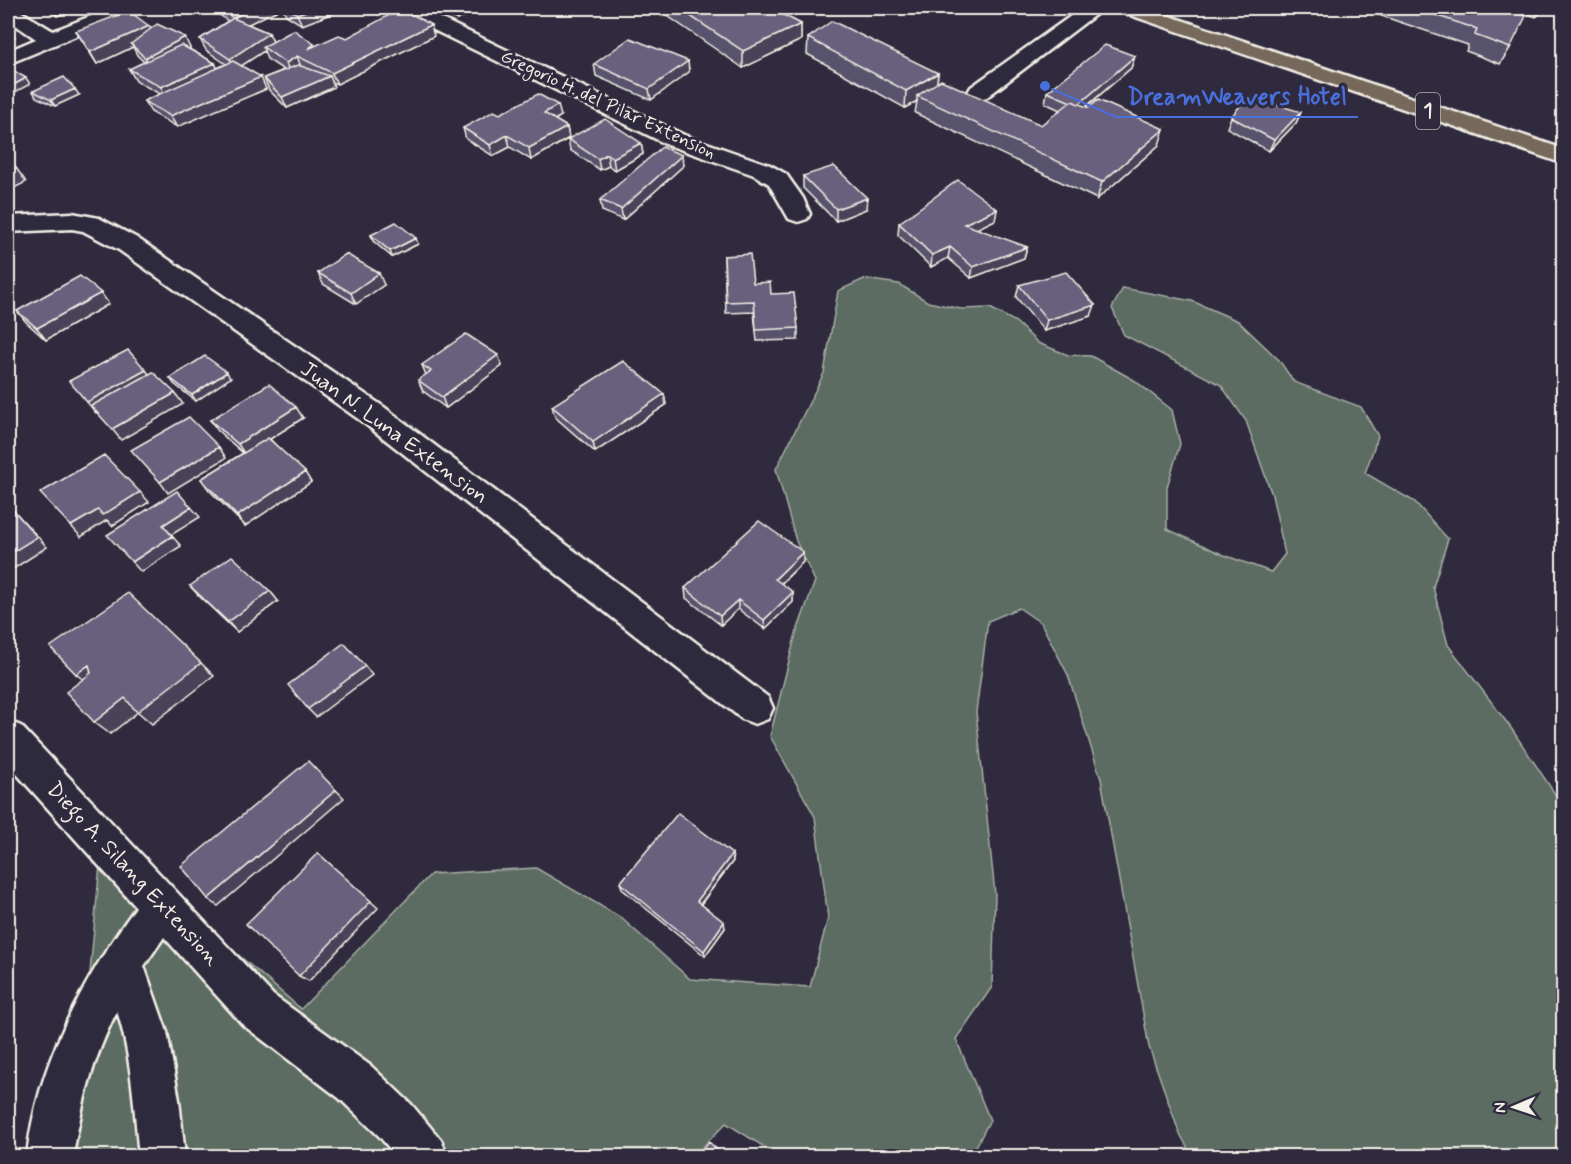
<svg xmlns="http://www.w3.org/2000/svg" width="1571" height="1164" font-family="Mynerve,sans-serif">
	<rect width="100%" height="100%" fill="#2f2a3d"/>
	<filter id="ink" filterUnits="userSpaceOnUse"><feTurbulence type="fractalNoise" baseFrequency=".0167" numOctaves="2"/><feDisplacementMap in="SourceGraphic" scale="12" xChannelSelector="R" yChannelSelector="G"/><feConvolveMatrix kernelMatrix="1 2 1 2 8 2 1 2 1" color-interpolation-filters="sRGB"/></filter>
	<g filter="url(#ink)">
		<path fill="#5c6c63" stroke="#a8aea6" stroke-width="1.5" d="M864,279L899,284L928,302L961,309L990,308L1016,322L1038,343L1068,355L1091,356L1134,380L1172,410L1180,444L1167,487V529L1224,555L1271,572L1285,554L1272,495L1246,421L1221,385L1124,335L1112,308L1123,288L1192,301L1238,321L1279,360L1294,382L1361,407L1378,436L1365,473L1415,502L1448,539L1433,587L1448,645L1511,728L1563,806V1156H1192L1179,1132L1149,1047L1101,779L1068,675L1041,623L1019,608L988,621L976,712L995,894L992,987L956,1039L990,1120L971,1156H779L726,1123L694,1156H38L78,1102L104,821L213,933L301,1009L431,874L536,868L620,917L690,979L810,987L828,918L815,817L770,736L795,637L815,581L796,541L776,469L824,373L838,291Z"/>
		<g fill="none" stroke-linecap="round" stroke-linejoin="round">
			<g stroke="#f4f1e8" stroke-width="5">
				<path id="minor" d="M8,8H15L53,31L111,8H137L134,12L8,64V51L36,39L8,20Z
					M394,8H419L684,135L770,165L786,174L803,198L810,214L807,219L798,222L789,219L769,184L754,175L668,145L397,12Z
					M1082,8H1104L987,97L979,99L971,97L968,92L971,87Z
					M72,213L99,218L137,238L384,407L768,697L773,708L768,719L755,724L742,719L364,423L119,250L83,231L72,229L8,232V216Z
					M8,721L21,726L273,995L371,1066L411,1104L441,1140L448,1156H396L379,1136L339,1098L243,1025L164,937L144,966L167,1032L179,1100L185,1156H139C134,1108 132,1058 117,1011C92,1060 82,1103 73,1156H27C37,1064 83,980 136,907L8,764Z"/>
			</g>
			<g stroke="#f4f1e8" stroke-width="5">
				<path id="highway" d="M1118,8H1146L1564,149V164L1121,12Z"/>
			</g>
			<use href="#minor" fill="#2f2a3d" fill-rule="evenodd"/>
			<use href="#highway" fill="#76695c" fill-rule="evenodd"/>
		</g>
		<path fill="#59536c" stroke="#f4f1e8" stroke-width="1.5" d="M43,8H76L57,16Z
			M214,8H282L248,24L269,33L273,42L314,44L315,46L347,38L434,36L337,84L332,82L334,87L287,108L269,90L264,78L284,70L267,59L264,51L241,66L266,89L177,127L151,112L144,101L160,94L136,81L129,69L144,62L137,55L133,47L97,64L76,31L149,26L151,29L190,48L189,49L215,63L217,68L226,64L206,50L200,39L228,21L217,13Z
			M283,8H346L302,25L286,15Z
			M436,8H481L457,20L437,10Z
			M656,8H770L801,24V40L743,68Z
			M1358,8H1501L1510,48L1500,64L1466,51L1468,45Z
			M1511,8H1545L1536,17Z
			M808,38L938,73L937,83L1041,125L1060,110L1045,103L1047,92L1135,56L1131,68L1086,107L1159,145L1097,199L915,113L917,101L905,108L807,54Z
			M688,61L689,72L651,100L596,76L594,64Z
			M33,91L79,95L55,106L36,97Z
			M1301,112L1296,123L1269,151L1227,128L1231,117Z
			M500,114L561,116L555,120L567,127L569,138L641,143L643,154L615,170L609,166L600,170L570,150L568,139L531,160L510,147L493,156L466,139L463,128Z
			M682,155L683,166L623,220L602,211L600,200Z
			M803,176L866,209L836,221L803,188Z
			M997,209L995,220L976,229L1027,247L1024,258L971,278L948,258L931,267L898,235L899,223Z
			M371,235L418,244L392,257L373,241Z
			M724,256L753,283L771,294L798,328V340L757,341L754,312L726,313Z
			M318,273L384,285L356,304L323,284Z
			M1019,285L1091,316L1044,331L1016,297Z
			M109,304L46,340L26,322L17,311Z
			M498,355L502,366L446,408L423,391L418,380L426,375L422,365Z
			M170,378H230L196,401L174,384Z
			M664,394L666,405L595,452L555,417L552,406Z
			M303,418L270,439L311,482L245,526L209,490L201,479L243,453L218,431L210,420Z
			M803,552V562L781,584L793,592V602L765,629L738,609L721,625L686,598L685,588Z
			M190,586L270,591L278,601L237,632L199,596Z
			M732,854L733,861L701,904L725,928L705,956L623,890L620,883Z"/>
		<path fill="#494358" stroke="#f4f1e8" stroke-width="1.5" d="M52,8H76L57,16Z
			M254,8H282L238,29L233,18Z
			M314,8H346L302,25L297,14Z
			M456,8H481L457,20L454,9Z
			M1542,8H1545L1536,17Z
			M801,24V40L743,68V51Z
			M431,25L434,36L337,84L332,73Z
			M8,26L15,37L8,40Z
			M149,26L155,37L131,44L133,47L97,64L90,52Z
			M269,33L274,44L263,47L264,51L235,70L230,59Z
			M185,37L190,48L151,69L145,58Z
			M297,56L301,67L291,75L286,63Z
			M1135,56L1131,68L1075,116L1078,105Z
			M688,61L689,72L651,100L649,89Z
			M215,63L220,75L167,98L161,87Z
			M938,73L936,89L917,96V101L905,108L906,91Z
			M330,76L334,87L287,108L282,97Z
			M261,77L266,89L177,127L170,116Z
			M26,78L30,84L8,96V88Z
			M75,89L79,95L55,106L51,100Z
			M558,105L561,116L546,125L544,113Z
			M1301,112L1296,123L1269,151L1274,140Z
			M567,127L569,138L531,160L529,148Z
			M1164,129L1159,145L1097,199L1102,182Z
			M507,135L510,147L493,156L490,145Z
			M641,143L643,154L615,170L613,158Z
			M607,154L609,166L600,170L598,159Z
			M682,155L683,166L623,220L621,209Z
			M14,165L26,182L8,191V168Z
			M867,198L866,209L836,221V209Z
			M997,209L995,220L962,236L964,224Z
			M416,238L418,244L392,257L390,251Z
			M950,247L948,258L931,267L932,255Z
			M1027,247L1024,258L971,278L973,267Z
			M379,273L384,285L356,304L351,293Z
			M101,293L109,304L46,340L37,328Z
			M1095,305L1091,316L1044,331L1047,320Z
			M498,355L502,366L446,408L442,397Z
			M146,370L154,381L96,413L87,402Z
			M227,372L230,378L196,401L192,395Z
			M175,393L183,404L121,440L112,429Z
			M664,394L666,405L595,452L593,442Z
			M296,407L303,418L245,455L238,444Z
			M219,447L226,458L168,493L160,482Z
			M305,472L311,482L245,526L237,516Z
			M140,492L149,502L112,526L107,520L81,537L71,526L98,510Z
			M8,504L47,547L13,569L8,564Z
			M191,507L200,517L171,535L163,525Z
			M172,536L181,546L141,572L132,562Z
			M803,552V562L775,589V579Z
			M270,591L278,601L237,632L228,622Z
			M793,592V602L765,629L764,620Z
			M738,600V609L721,625L720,616Z
			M201,663L214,676L152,724L138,712L110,734L94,722L125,698Z
			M89,665L105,678L93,687L76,674Z
			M365,666L372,675L316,717L308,709Z
			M336,790L344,798L218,906L208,899Z
			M318,853L378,908L309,981L299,976Z
			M732,854L733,861L698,907L697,901Z
			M8,874L14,884L8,888Z
			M724,922L725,928L705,956L704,951Z"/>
		<path fill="#68607d" stroke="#f4f1e8" stroke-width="1.5" d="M219,8H254L233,18Z
			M287,8H314L297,14Z
			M402,8L431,25L332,73L297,56L286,63L263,47L294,30L314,44L308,49L339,35L347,38Z
			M678,8H770L801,24L743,51Z
			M1414,8H1501L1526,16L1510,48L1475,35L1477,29Z
			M129,11L149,26L90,52L76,31Z
			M233,18L269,33L230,59L200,39Z
			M832,21L938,73L906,91L808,38Z
			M157,24L185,37L145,58L131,44Z
			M630,38L688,61L649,89L594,64Z
			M181,45L215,63L161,87L129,69Z
			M1105,45L1135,56L1079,104L1072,101L1071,102L1047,92Z
			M233,61L261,77L170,116L144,101Z
			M298,65L330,76L282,97L264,78Z
			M9,68L26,78L8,88V69Z
			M64,77L75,89L51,100L33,91Z
			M941,80L1041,125L1072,101L1089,108L1098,100L1164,129L1102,182L917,96Z
			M538,94L558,105L544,113L567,127L529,148L507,135L490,145L463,128L494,111L500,114Z
			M1248,96L1301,112L1274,140L1231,117Z
			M605,119L641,143L613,158L607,154L598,159L568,139Z
			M662,147L682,155L621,209L600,200Z
			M8,160L14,165L8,168Z
			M834,166L867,198L836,209L803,176Z
			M958,180L997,209L964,224L1027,247L973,267L950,247L932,255L899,223Z
			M396,222L416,238L390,251L371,235Z
			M346,254L379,273L351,293L318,273Z
			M750,254L753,283L770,282L771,294L794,293L798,328L756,330L754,301L726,302L724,256Z
			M1066,272L1095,305L1047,320L1019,285Z
			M80,276L101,293L37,328L17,311Z
			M466,334L498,355L442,397L418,380L431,371L422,365Z
			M128,350L146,370L87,402L69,381Z
			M205,356L227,372L192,395L170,378Z
			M623,361L664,394L593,442L552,406Z
			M153,372L175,393L112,429L91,406Z
			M269,384L296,407L238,444L210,420Z
			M189,417L219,447L160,482L131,450Z
			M268,438L305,472L237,516L201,479Z
			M104,455L140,492L103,515L98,510L71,526L40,493Z
			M177,491L191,507L163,525L172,536L132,562L107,535Z
			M8,504L37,537L8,555Z
			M759,521L803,552L775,579L793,592L764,620L738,600L720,616L685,588Z
			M232,556L270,591L228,622L190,586Z
			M128,593L201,663L137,712L125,698L94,722L66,692L91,673L89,665L76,674L50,647Z
			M344,643L365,666L308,709L288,685Z
			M308,761L336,790L208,899L181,866Z
			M678,813L732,854L697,901L724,922L704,951L620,883Z
			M318,853L371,901L299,976L246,924Z
			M709,1142L724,1156H698Z"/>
	</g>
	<g text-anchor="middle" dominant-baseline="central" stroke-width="6" stroke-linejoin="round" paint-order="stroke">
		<g font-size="18" fill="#f4f1e8" stroke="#2f2a3d">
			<text transform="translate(608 105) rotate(25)">Gregorio H. del Pilar Extension</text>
		</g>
		<rect fill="#2f2a3d" stroke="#b9b5b5" stroke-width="1.5" x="1416" y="93" width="24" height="36" rx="4.5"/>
		<g font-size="21" font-weight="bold" fill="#f4f1e8">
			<text x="1428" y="111">1</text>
		</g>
		<g font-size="22" fill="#f4f1e8" stroke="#2f2a3d">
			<text transform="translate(394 433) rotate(36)">Juan N. Luna Extension</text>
			<text transform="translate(133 874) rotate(47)">Diego A. Silang Extension</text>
		</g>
	</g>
	<path fill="none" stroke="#486fdb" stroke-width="2" d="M1045 86L1116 117H1358"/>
	<circle fill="#486fdb" stroke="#2f2a3d" stroke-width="2" cx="1045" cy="86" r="6"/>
	<g font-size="24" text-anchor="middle" font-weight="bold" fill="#486fdb" stroke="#2f2a3d" stroke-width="6" stroke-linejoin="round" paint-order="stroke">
		<text x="1237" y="104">DreamWeavers Hotel</text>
	</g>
	<rect width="1571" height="1164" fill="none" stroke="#2f2a3d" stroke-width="30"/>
	<rect x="15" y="15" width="1541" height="1134" fill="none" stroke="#f4f1e8" stroke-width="2" filter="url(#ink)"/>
	<g transform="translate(1514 1107) rotate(268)" stroke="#2f2a3d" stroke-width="4.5" paint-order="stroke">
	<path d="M0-4.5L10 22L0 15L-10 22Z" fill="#f4f1e8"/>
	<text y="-9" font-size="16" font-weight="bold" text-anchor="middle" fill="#f4f1e8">N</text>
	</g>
</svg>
